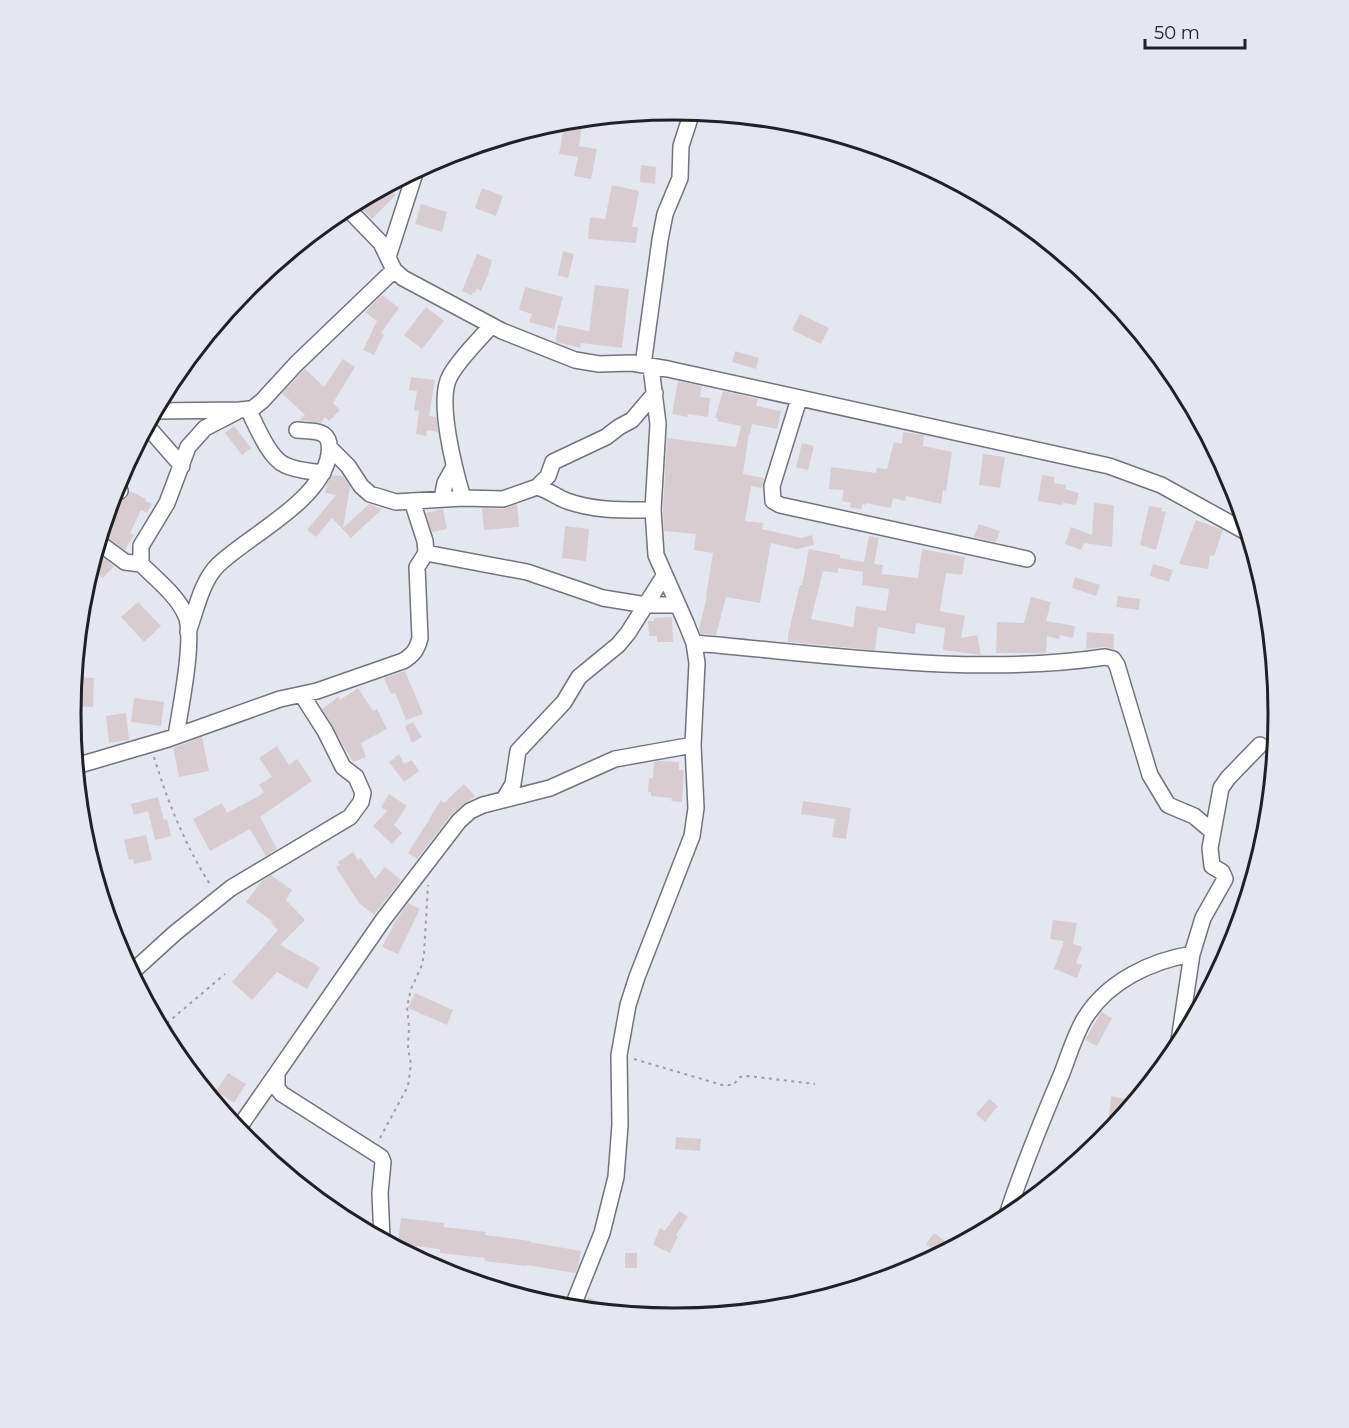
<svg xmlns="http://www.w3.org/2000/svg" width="1349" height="1428" font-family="Montserrat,sans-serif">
	<rect width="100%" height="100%" fill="#e4e7ef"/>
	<path fill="#d7cdd1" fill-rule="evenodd" d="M583,119L579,146L597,149L591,179L574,176L578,157L559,154L565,121Z
		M641,165L656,167L655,184L640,182Z
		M612,185L639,191L632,227H638L636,243L588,239L590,217L605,219Z
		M387,186L396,195L372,219L356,203Z
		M482,188L503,196L496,216L475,208Z
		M421,204L447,212L442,232L415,224Z
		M563,251L574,254L568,278L558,275Z
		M477,254L492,260L488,275L481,291L477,289L475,293L473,292L471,295L462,291Z
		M595,285L629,289L622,348L581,343L580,348L556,342L558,325L589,331Z
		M525,287L563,297L554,329L529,322L532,314L519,310Z
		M382,295L399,308L381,333L384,334L374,355L363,350L377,321L365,312Z
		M426,307L444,321L422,349L404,335Z
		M227,312L234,319L213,341L207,336Z
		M800,314L829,328L821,344L792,330Z
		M735,351L759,358L756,369L732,362Z
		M343,359L355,367L333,403L340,410L329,421L325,417L321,423L300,420L305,415L282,393L305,369L324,387Z
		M411,377L435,380L429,416L436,417L438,432L427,430L426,436L416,434L419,411L414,410L417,391L409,390Z
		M678,381L702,386L700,397L710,398L708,417L688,414L687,417L672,414Z
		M723,391L758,399L756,406L781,411L777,429L752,424L750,434L749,433L743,474L764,478L762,488L751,486L745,521L763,523L762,529L801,538L812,535L814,545L797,549L771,543L760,603L726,597L716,635L701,634L699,629L707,596H706L713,553L694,550L696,534L664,531L663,510L667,438L736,447L741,426L717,421L718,418H715Z
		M234,426L251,448L242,455L225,433Z
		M903,432L924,435L923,446L952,452L946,491L943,490L941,504L906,496L905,501L893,498L891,508L866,503L865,505L862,504V509L850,508L851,503L842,501L844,490L829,489L831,467L876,473L877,468L887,469L894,442L902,444Z
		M802,443L814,446L808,470L796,467Z
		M983,454L1005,457L1000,488L979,485Z
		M332,475L343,476L350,487L343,528L369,504L382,509L351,538L332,518L316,537L307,530L336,495L325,493L327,484Z
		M1042,475L1055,477L1054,483L1066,485L1065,489L1079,493L1076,505L1063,503L1062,505L1038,501Z
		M130,491L146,499L145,501L152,504L147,513L141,510L130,533L134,535L125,550L103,534L122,501L128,496Z
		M1094,503L1114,505L1112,547L1084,543L1081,550L1065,544L1071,527L1092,535Z
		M517,504L519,527L484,530L482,508L503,509Z
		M1149,506L1162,508L1161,511L1166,512L1156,550L1140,545Z
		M443,509L447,529L432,532L426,513Z
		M1196,520L1223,530L1214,556L1210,555L1208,569L1179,564Z
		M979,524L1000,531L996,542L974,537Z
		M565,526L589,529L586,561L562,558Z
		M869,536L879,538L874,564L883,565L882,574L918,578L922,549L965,557L962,575L946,573L940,611L965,616L961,638L977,635L981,655L943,650L945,628L916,623L915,634L878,627L875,650L788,642V635L800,585H802L809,549L840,555V558L864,562ZM838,568L863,572L862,585L889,589L886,611L856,606L853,627L811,619L823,571L838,573Z
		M95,552L114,566L103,578L97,573L86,585Z
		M1153,564L1173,570L1169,582L1150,576Z
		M1075,577L1100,585L1096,596L1072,588Z
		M1118,596L1140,599L1139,610L1116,607Z
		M1031,597L1051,602L1046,621L1075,626L1073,638L1060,635L1059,639L1047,636L1046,653H996L997,622L1024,623Z
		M138,602L161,626L144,642L121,617Z
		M672,617L673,642H657V636H649L648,621H654V618Z
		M1087,632L1114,634V649L1104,647L1086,649Z
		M405,671L423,714L406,720L395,693L391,694L384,678Z
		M74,677L94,678L93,707L71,706Z
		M358,688L373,711L377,709L387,729L361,743L366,757L353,762L322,709L338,697L340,700Z
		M134,698L164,702L161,726L131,722Z
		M126,713L129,740L109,743L106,716Z
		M413,722L422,737L412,743L405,726Z
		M202,737L209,771L179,777L173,748Z
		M277,746L289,765L297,759L312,781L260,817L277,849L266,856L250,829L210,851L193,819L222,803L227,813L264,793L259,785L272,777L259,758Z
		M399,754L404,764L412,760L419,771L404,782L389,762Z
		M661,761L679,762V770H684L682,802L671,801L672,798L651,796V792H648L649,778H653L654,762Z
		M464,784L475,796L451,815L417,859L408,853L429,820L430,821L429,819L441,800L444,803Z
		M389,794L407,806L394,825L402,833L392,844L373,826L387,811L381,807Z
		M158,797L164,820L167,819L171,836L155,840L148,811L134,815L131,804Z
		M803,801L851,808L846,839L832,837L835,819L801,814Z
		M146,835L152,860L134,864L133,859L129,860L124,840Z
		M353,852L358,860L361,858L375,879L385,867L401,880L374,915L359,903L336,867L340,865L338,862Z
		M271,875L292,890L286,900L305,920L280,945L320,967L307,989L277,972L252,1000L232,982L278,930L271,923L273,922L246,902L262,881Z
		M408,903L420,909L398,954L382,947L396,920Z
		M1053,920L1077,923L1073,944L1082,947L1076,963L1082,965L1077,978L1054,969L1064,941L1050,939Z
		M415,993L453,1010L447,1025L408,1008Z
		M1101,1012L1112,1018L1097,1046L1085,1040Z
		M228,1073L246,1084L234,1103L216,1091Z
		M1111,1096L1135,1101L1107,1134Z
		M989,1099L998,1106L985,1122L976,1114Z
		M676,1137L701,1139L700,1151L675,1149Z
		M679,1211L688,1217L676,1235L678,1236L670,1253L653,1245L660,1228L665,1231Z
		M401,1218L444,1223V1227L486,1232L485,1235L530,1241V1242L581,1251L578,1267L575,1273L527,1265V1266L484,1261L485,1258L440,1253V1249L398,1244Z
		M934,1233L953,1247L940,1254L926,1244Z
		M625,1253H637V1268H625Z
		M588,1297L619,1311L618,1312L583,1309Z"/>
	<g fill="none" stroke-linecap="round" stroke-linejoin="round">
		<g stroke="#71747c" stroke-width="18">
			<path id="minor" d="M347,208L381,243L394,270L403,278L502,331L575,360L599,364L632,363L668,369L1109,466L1161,485L1248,533
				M388,257L416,170
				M643,365L660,240L665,214L680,178L681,146L692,112
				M799,399L772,486L773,501L780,505L1027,559
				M248,409C256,425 269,458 285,465C297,471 311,471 323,473
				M155,411L239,410L252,409L262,401L296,364L394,270
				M147,426L182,466
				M330,448L348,466L361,486L370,494L396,502L463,498L503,499L537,487C548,490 557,497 567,501C595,511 623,510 653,510
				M537,487L548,476L553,462L606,437L619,427L632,420L655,393
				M113,495L120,491
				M463,498C455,471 436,400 450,376C459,359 478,341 491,326
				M442,499L445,483L454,467
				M98,542L125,562L141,564C156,579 178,596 186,616C195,638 180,710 176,736
				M426,553L527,572L603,598L646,605H678
				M141,564V546L167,503L188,447L205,428L236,412
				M188,632C196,611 201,582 218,565C249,535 322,501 329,454C332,429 317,432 297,430
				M694,643C826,654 973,677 1105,657L1113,659L1117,665L1150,775L1168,805L1194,816L1213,832
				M76,766L168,739L280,699L317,691L403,661C413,655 417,650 420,638L417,567L426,553L425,541L412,501
				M504,799L513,784L518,751L564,702L579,677L618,645L628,633L664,576
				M131,973L175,933L231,888L350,817L361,802L363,793L356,777L343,767L325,731L302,695
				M1178,1047L1192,954L1203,918L1225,879L1222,872L1212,866L1210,848L1221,788L1228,778L1260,745
				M277,1074V1088L282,1094L381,1157L383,1162L380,1193L382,1239
				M238,1129L383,920L459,821L470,811L483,805L550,788L615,759L693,745
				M1006,1218C1022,1169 1042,1120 1062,1073C1069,1055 1075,1034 1085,1018C1108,981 1151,961 1192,954
				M572,1308L602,1233L616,1177L620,1125L619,1055L628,1005L637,977L692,836L696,808L693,745L697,663L694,643L686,623L656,555L653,510L658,424L651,367"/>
		</g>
		<path stroke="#9b9da3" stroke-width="2" stroke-dasharray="3 4.5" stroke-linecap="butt" d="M154,757C168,803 185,845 211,886
			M161,1028L225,974
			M634,1059L722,1085H733L740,1077L748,1076L815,1084
			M380,1138L408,1086L411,1064L408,1048L409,1026L407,1007L411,989L422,965L424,954L428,885"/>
		<use href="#minor" stroke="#fff" stroke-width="15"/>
	</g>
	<path d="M0 0H1349V1428H0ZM674 120H675A593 593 0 0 1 1268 713V715A593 593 0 0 1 675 1308H674A593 593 0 0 1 81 715V713A593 593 0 0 1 674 120Z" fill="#e4e7ef" fill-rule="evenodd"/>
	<path fill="none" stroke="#202124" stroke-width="3" d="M674 120H675A593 593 0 0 1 1268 713V715A593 593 0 0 1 675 1308H674A593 593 0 0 1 81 715V713A593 593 0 0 1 674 120Z"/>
	<path d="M1145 39v9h100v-9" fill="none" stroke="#202124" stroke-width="3"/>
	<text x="1154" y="39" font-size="18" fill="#202124" stroke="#e4e7ef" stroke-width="4.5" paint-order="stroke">50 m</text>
</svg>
